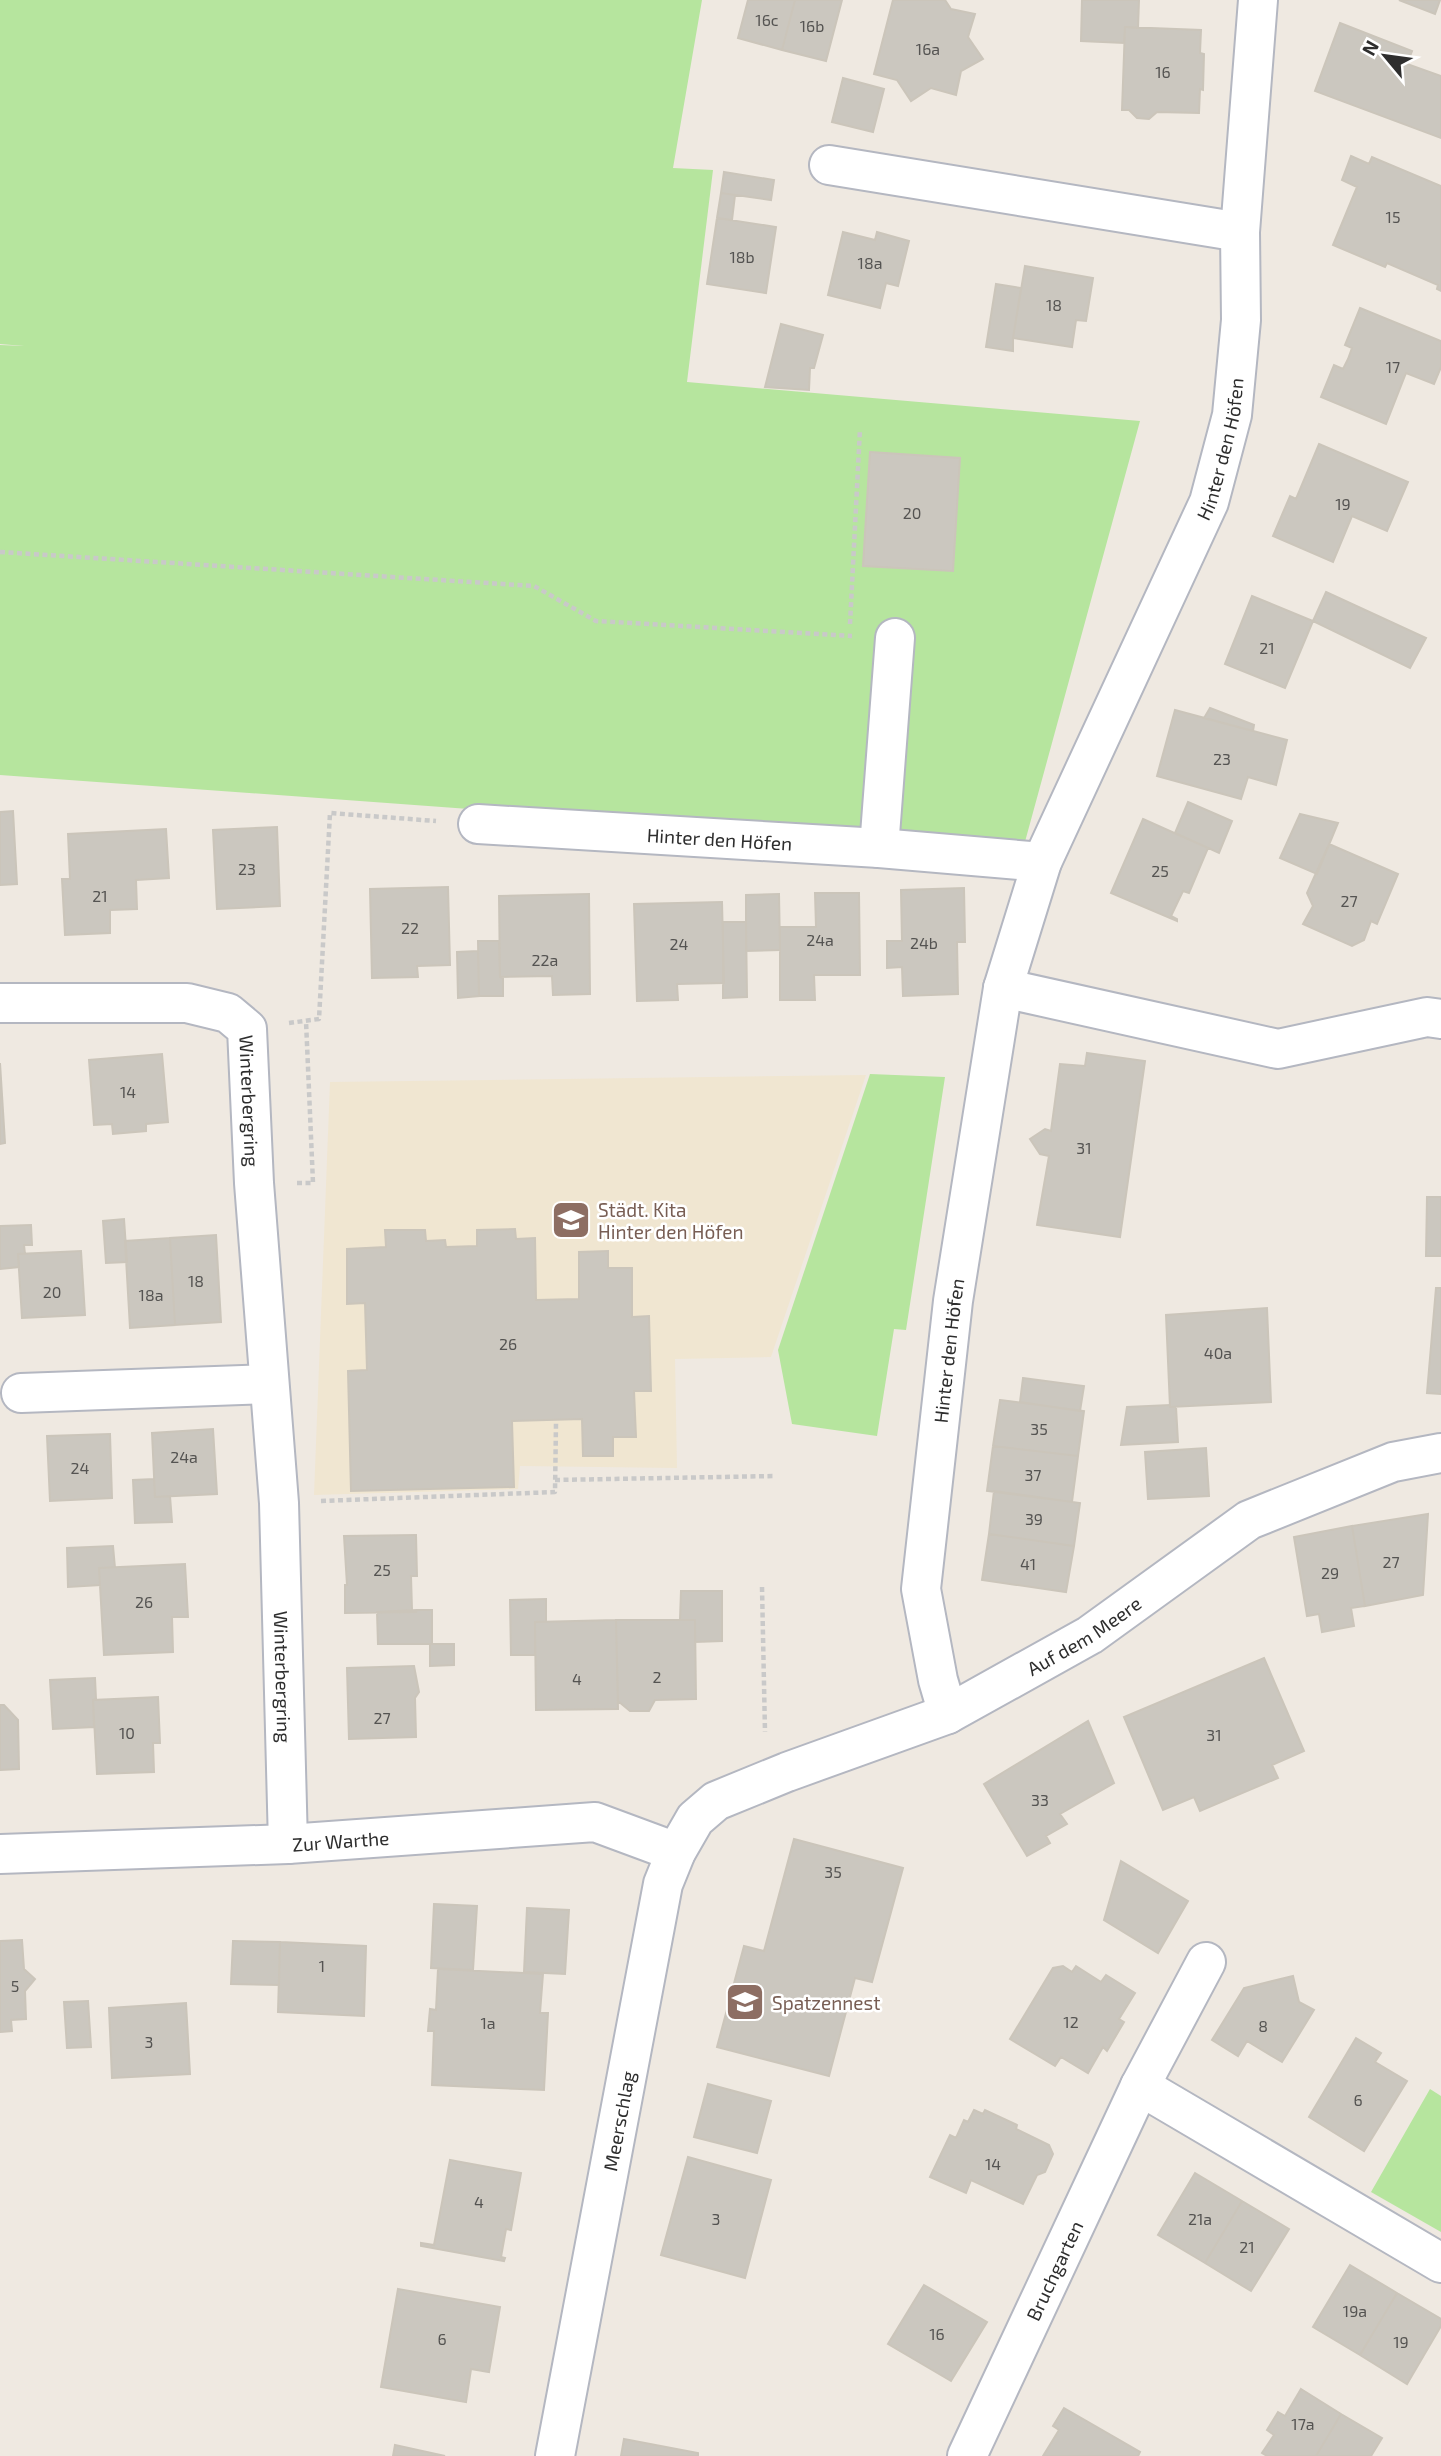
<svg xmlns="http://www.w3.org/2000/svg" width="1441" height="2456" font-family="'Exo 2',sans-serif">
	<rect width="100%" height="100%" fill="#efe9e1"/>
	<path fill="#f0e6d1" d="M866,1075L771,1357L675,1359L677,1468L520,1466L518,1489L314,1495L330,1082Z"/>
	<path fill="#b6e59e" d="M0,0H702L673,168L713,170L687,382L1140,421L1023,849L0,775V345L24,346L0,344Z
		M870,1074L945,1077L906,1330L894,1329L877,1436L792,1424L778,1350Z
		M1430,2089L1441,2096V2232L1371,2192Z"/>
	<path fill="#cbc7bf" stroke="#cbc5ba" stroke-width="2" d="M748,0H795L782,50L738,38Z
		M795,0H842L826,61L782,50Z
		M893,0H945L951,9L975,14L968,37L983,59L961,71L956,95L931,88L911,101L897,80L874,74Z
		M1082,0H1139L1138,28L1125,27L1124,43L1081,41Z
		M1399,0H1440L1435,14Z
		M1340,23L1412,51L1407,64L1441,76V138L1315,91Z
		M1125,27L1201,30L1200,53L1204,54L1203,90L1200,89L1199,113L1157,112L1149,119L1137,118L1129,110H1122Z
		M843,78L884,89L873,132L832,122Z
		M1351,156L1369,164L1372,157L1441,186V291L1437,289L1438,285L1387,263L1385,267L1333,245L1357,187L1342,180Z
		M724,172L774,180L771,200L721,193Z
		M721,193L735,195L732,220L717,218Z
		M717,218L776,227L766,293L707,284Z
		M843,232L875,240L877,232L909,241L898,286L886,283L880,308L828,295Z
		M1025,266L1093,278L1086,321L1076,320L1072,347L1013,338Z
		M996,284L1021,288L1013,338V351L986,347Z
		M1360,308L1441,341V367L1434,384L1406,373L1386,424L1321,397L1334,365L1343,369L1348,359L1352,348L1345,345Z
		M781,324L823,335L814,368H810L809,390L765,387Z
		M1319,444L1408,482L1387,531L1352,516L1333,562L1273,536L1290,496L1296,499Z
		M870,452L960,458L953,571L863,566Z
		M1326,592L1426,638L1410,668L1313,621Z
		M1252,596L1313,621L1285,688L1225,664Z
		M1210,708L1254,725L1253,731L1204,718Z
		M1175,710L1287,740L1276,785L1248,777L1241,799L1157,776Z
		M1188,802L1232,821L1219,853L1175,833Z
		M13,811L17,884L0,885V812Z
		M1300,814L1338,823L1317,874L1280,858Z
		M1143,819L1208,848L1189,893L1183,891L1171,916L1177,919V921L1111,893Z
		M277,827L280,906L217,909L213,830Z
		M166,829L169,878L136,880L137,909L110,910V933L65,935L62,879H70L68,834Z
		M1329,844L1398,874L1377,924L1371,921L1364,940L1352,946L1303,924L1313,906L1307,893Z
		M448,887L450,965L417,966L418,977L372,978L370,889Z
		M964,888L965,942H957L958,994L903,996L902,967L887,968V941H902L901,890Z
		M815,893H859L860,975H814L815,1000H780V927H816Z
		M589,894L590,994L553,995L552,976L500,977L499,896Z
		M779,894L780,950L746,951V895Z
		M722,902L724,983L677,984L678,1000L637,1001L634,904Z
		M723,922H746L747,997L723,998Z
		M478,941H499L500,977L503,978V996H479Z
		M478,951L479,996L458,998L457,952Z
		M1087,1053L1145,1061L1120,1237L1037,1225L1049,1156L1040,1154L1030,1139L1045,1129L1051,1131L1060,1064L1085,1066Z
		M162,1054L168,1122L146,1124V1131L113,1134L112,1124L94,1125L89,1060Z
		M0,1063L5,1143L0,1144Z
		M1427,1197H1441V1256H1426Z
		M124,1219L127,1262L106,1263L103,1221Z
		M31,1225L32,1245H24L25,1254H18L19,1267L0,1269V1226Z
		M515,1229L516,1239L535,1238L536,1300L579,1299V1252L608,1251V1268H632V1317L649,1316L651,1391H634L636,1437H613V1456H583L582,1419L512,1421L514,1487L351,1491L348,1371L367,1370L365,1303L347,1304V1249L386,1247L385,1230H425L426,1241L445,1240L446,1247L477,1246V1230Z
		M216,1235L221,1322L175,1325L170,1238Z
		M170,1238L175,1325L130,1328L125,1241Z
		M81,1251L85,1315L22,1318L18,1254Z
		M1436,1288H1441V1394L1427,1393Z
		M1267,1308L1271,1402L1170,1407L1166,1315Z
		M1023,1378L1084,1386L1080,1411L1020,1402Z
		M1000,1400L1084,1411L1078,1456L993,1446Z
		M1170,1405V1407H1176L1178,1442L1121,1445L1127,1407Z
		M213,1429L217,1494L155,1497L152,1433Z
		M110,1434L112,1498L50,1501L47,1436Z
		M993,1446L1078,1456L1072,1502L987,1491Z
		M1206,1448L1209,1496L1148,1499L1145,1452Z
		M154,1479L155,1497L170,1496L172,1522L135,1523L133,1480Z
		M994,1491L1080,1503L1074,1546L989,1534Z
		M1428,1514L1423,1595L1365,1606L1352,1526Z
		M1352,1526L1365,1606L1351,1608L1354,1626L1322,1632L1319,1614L1307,1616L1294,1537Z
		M989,1534L1074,1546L1066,1592L982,1580Z
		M416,1535L417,1576H411L412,1610L417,1612L345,1613V1585H347L344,1536Z
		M113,1546L115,1568H99L100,1585L68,1587L67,1548Z
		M185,1564L188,1617H172L173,1652L104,1655L99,1568Z
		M681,1591H722V1641L695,1642V1620H680Z
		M546,1599V1622H535V1655H511L510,1600Z
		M417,1610H432V1644H378L377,1612Z
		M616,1620H695L696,1699L655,1700L649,1711H630L618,1701Z
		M616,1620L618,1709L536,1710L535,1622Z
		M430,1644H454V1665L430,1666Z
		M1264,1658L1304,1751L1272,1765L1278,1778L1200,1811L1194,1797L1163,1810L1124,1717Z
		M414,1666L419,1692L415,1698L416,1737L349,1739L347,1668Z
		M95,1678L96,1699L93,1700L94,1727L53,1729L50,1680Z
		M158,1697L160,1743H153L154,1772L97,1774L93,1700Z
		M0,1705H4L18,1720L19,1769L0,1770Z
		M1088,1721L1114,1783L1060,1814L1067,1824L1046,1836L1050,1843L1027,1856L984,1784Z
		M794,1839L903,1868L872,1982L855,1978L829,2076L717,2047L744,1946L764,1951Z
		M1121,1861L1188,1901L1158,1953L1104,1920Z
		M434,1904L477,1906L473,1970L431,1968Z
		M527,1908L569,1910L565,1974L524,1972Z
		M22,1940L24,1969L35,1979L25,1991L26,2019L11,2020L12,2031L0,2032V1941Z
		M233,1941L280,1942L279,1985L231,1984Z
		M280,1942L366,1946L364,2016L278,2012Z
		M1063,1966L1072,1972L1076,1966L1101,1982L1106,1975L1135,1993L1119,2019L1124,2022L1107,2051L1103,2047L1088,2073L1061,2057L1055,2066L1010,2039L1053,1968Z
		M438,1969L543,1974L540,2013H548L544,2090L432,2085L434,2031H428L430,2009L436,2010Z
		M1293,1976L1299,2002L1314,2010L1282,2062L1247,2041L1238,2056L1212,2040L1244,1988Z
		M88,2001L91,2047L67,2048L64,2002Z
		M186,2003L190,2074L112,2078L109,2008Z
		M1356,2038L1381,2053L1375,2062L1407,2081L1364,2151L1309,2117Z
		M708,2084L771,2101L757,2153L694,2137Z
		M974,2110L983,2114L985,2110L1017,2125L1016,2129L1049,2145L1053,2154L1045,2172L1037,2175L1023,2204L971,2180L966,2193L930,2177L950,2135L956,2138L964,2120L968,2122Z
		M688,2157L771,2180L745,2278L661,2255Z
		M450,2160L521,2173L511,2230L506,2229L501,2257L505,2258L504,2261L421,2246V2243L434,2245Z
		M1195,2173L1242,2201L1205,2263L1158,2235Z
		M1242,2201L1289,2229L1251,2291L1205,2263Z
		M1350,2265L1397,2293L1360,2355L1313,2327Z
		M924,2285L987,2322L951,2381L888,2344Z
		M398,2289L500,2307L489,2372L471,2369L466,2402L381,2387Z
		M1397,2293L1441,2319V2326L1407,2384L1360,2355Z
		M1301,2389L1341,2414L1316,2456H1267L1262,2453L1274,2435L1267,2430L1278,2412L1285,2416Z
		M1064,2408L1140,2452L1138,2456H1043L1059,2430L1053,2426Z
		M1341,2414L1382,2438L1371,2456H1316Z
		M624,2439L698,2453V2456H621Z
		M395,2445L445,2456H393Z"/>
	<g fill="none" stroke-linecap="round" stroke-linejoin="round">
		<g stroke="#b4b7c1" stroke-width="42">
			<g id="minor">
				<path d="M829,165L1240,232"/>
				<path id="s1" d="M478,824L879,848L1042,862"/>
				<path d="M879,848L895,638"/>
				<path d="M1003,988L1278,1049L1427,1017L1441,1019"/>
				<path id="s2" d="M0,1003H187L228,1013L247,1029L254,1183L279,1503L288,1844"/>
				<path d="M21,1393L269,1384"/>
				<path id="s3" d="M948,1714L938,1680L921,1589L953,1301L1003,988L1042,862L1209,502L1232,415L1241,320L1240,232L1258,0"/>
				<path id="s4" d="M0,1854L288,1844L595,1822L676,1852"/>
				<path d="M1140,2086L1441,2263"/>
				<path id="s5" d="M555,2456L663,1884L676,1852L695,1819L716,1801L787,1772L948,1714L1090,1635L1249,1520L1393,1462L1441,1453"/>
				<path id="s6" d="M967,2456L1140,2086L1206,1962"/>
			</g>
		</g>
		<path stroke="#c9c9c9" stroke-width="4.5" stroke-dasharray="5 3.5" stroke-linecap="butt" d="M0,552L534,586L596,621L852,636
			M850,624L860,429
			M289,1023L319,1019L330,813L436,821
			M297,1183H313L306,1021
			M555,1480L775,1476
			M321,1501L555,1492L556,1423
			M762,1587L765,1732"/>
		<use href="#minor" stroke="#fff" stroke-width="38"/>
	</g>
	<defs>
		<g id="school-square" transform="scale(2.0125)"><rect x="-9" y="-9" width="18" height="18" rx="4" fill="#8d6e63" stroke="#fff"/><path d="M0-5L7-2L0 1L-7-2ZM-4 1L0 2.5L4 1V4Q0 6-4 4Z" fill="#fff"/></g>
	</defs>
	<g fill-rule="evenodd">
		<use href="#school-square" x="571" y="1220"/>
		<use href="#school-square" x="745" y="2002"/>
	</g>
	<g text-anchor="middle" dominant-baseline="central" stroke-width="5" stroke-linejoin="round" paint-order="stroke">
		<g font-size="16" fill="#555452">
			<text x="767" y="19">16c</text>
			<text x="812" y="25">16b</text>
			<text x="928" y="48">16a</text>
			<text x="1163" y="71">16</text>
			<text x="1393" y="216">15</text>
			<text x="742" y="256">18b</text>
			<text x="870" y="262">18a</text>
			<text x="1054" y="304">18</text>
			<text x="1393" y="366">17</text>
			<text x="1343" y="503">19</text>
			<text x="912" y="512">20</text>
			<text x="1267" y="647">21</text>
			<text x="1222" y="758">23</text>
			<text x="247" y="868">23</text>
			<text x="1160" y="870">25</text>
			<text x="100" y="895">21</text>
			<text x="1349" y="900">27</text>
			<text x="410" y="927">22</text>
			<text x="820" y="939">24a</text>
			<text x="924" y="942">24b</text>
			<text x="679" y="943">24</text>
			<text x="545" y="959">22a</text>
			<text x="128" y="1091">14</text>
			<text x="1084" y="1147">31</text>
			<text x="196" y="1280">18</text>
			<text x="52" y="1291">20</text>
			<text x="151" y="1294">18a</text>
			<text x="508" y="1343">26</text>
			<text x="1218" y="1352">40a</text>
			<text x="1039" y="1428">35</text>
			<text x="184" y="1456">24a</text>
			<text x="80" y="1467">24</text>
			<text x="1033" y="1474">37</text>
			<text x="1034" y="1518">39</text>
			<text x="1391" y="1561">27</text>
			<text x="1028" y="1563">41</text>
			<text x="382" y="1569">25</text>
			<text x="1330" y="1572">29</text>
			<text x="144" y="1601">26</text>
			<text x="657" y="1676">2</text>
			<text x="577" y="1678">4</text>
			<text x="382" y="1717">27</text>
			<text x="127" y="1732">10</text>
			<text x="1214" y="1734">31</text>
			<text x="1040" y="1799">33</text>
			<text x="833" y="1871">35</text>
			<text x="322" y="1965">1</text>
			<text x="15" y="1985">5</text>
			<text x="1071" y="2021">12</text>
			<text x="488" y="2022">1a</text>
			<text x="1263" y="2025">8</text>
			<text x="149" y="2041">3</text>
			<text x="1358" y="2099">6</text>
			<text x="993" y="2163">14</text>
			<text x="479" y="2201">4</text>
			<text x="716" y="2218">3</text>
			<text x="1200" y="2218">21a</text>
			<text x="1247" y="2246">21</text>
			<text x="1355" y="2310">19a</text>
			<text x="937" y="2333">16</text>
			<text x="442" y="2338">6</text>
			<text x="1401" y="2341">19</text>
			<text x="1303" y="2423">17a</text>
		</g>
		<g font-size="19" fill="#2e2e2e" stroke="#fff">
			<text stroke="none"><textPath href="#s3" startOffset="1318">Hinter den Höfen</textPath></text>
			<text stroke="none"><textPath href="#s1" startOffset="242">Hinter den Höfen</textPath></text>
			<text stroke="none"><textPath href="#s2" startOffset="326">Winterbergring</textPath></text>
			<text stroke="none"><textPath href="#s3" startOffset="368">Hinter den Höfen</textPath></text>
			<text stroke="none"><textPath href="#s5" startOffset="1087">Auf dem Meere</textPath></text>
			<text stroke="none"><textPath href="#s2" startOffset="903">Winterbergring</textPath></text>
			<text stroke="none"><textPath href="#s4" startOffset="341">Zur Warthe</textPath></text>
			<text stroke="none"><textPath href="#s5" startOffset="341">Meerschlag</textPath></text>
			<text stroke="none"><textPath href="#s6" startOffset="205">Bruchgarten</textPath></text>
		</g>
		<g font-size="19" fill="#785e54" stroke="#fff" text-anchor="start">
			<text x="598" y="1209">Städt. Kita<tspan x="598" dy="22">Hinter den Höfen</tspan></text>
			<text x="772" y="2002">Spatzennest</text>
		</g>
	</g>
	<g transform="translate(1385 56) rotate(299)" stroke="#ffffff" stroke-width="5" paint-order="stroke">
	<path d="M0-5L12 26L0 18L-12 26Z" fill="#2e2e2e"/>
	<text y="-10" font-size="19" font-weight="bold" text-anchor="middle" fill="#2e2e2e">N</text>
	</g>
</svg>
